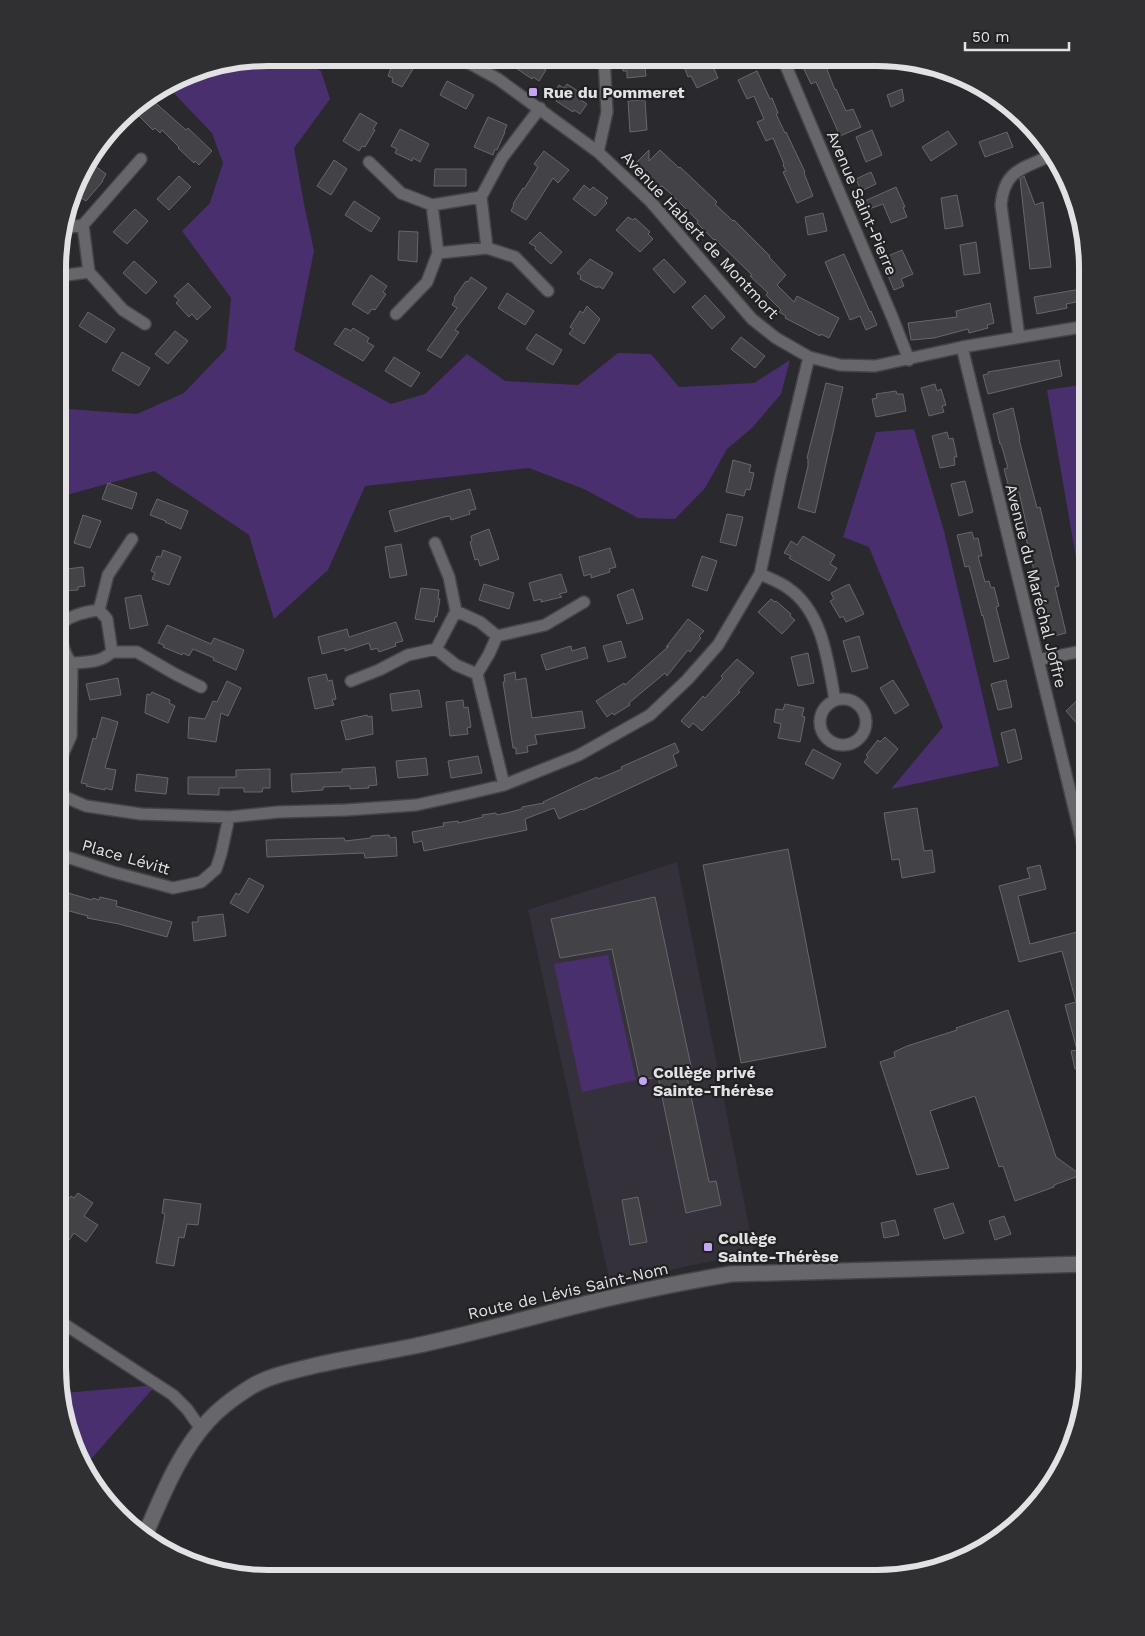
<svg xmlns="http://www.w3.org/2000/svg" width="1145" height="1636" font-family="'Work Sans',sans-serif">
	<rect width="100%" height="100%" fill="#2a292d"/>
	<path fill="#35313b" d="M677,862L754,1252L610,1283L528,910Z"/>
	<path fill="#4a2f6e" d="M269,58H293L321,71L330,99L294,148L304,204L314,251L294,350L391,404L425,394L467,354L505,381L578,385L618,353L651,354L679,387L754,383L790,360L781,394L752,428L727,449L705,488L675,519L638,518L584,489L529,468L365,486L328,570L274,619L249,535L154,471L59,497V412L68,409L137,414L184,393L226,349L231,298L182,231L210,203L223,163L212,133L168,87L201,69Z
		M1087,384V579L1080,581L1047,390Z
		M914,429L944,531L999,766L891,789L943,727L869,547L843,537L876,432Z
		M608,955L636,1080L582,1092L554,964Z
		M156,1385L84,1467L79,1460L64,1393Z"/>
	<path fill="#434246" stroke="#68666b" d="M501,58H536L543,62L540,67L546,70L539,81L533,77L532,79Z
		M622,59H644L646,76L627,78V71H623Z
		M696,59H710L718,78L697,88L691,76L688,77L683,64Z
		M808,59H823L835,90L836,89L846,111L853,109L861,127L840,136L816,82L811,84L803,67L809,64Z
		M393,63L399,65L400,63L413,69L402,87L392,82L393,78L388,76Z
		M757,71L770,99L772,98L778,113L776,114L785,133L786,132L805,172L804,173L813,196L797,203L783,172L786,171L783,165L784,164L773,138L766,141L757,122L764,119L754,96L747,99L738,80Z
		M447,81L474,95L466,109L440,95Z
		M567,84L584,95L581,100L587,104L580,114L574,110L573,112L556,101L557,99L552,96L559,85L564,88Z
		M902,89L904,101L891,107L887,95Z
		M150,98L186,130L188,128L212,151L199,165L195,161L194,163L178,148L179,147L162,130L160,133L155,128L153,130L135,112Z
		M645,100L647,130L630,132L628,101Z
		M360,113L377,123L373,129L375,130L365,147L362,146L359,151L343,141Z
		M488,117L507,125L504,132H505L497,150L495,149L493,155L474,147Z
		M400,129L429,144L420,162L413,158L412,161L395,153L397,149L391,146Z
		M872,130L882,155L866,162L856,137Z
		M948,131L957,144L931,161L922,147Z
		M1007,132L1013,147L985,157L979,142Z
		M649,150V161L660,150L679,168L680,167L717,202L715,204L733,221L734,220L770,256L769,257L786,275L777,285L794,302L797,296L839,318L829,338L821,334L820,336L785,318L786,316L779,312L781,310L766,295L768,293L750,276L752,275L715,239L714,240L697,223L698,221L671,194L662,186L660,187L636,163Z
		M544,151L569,170L558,183L553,178L526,220L511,211L514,205L513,204L523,188L524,189L538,167L534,164Z
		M334,160L347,169L331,195L317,186Z
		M91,163L106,174L102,181H103L86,201L75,194L81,176Z
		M435,169H466V186H434Z
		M871,172L876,184L861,191L856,179Z
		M179,176L191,187L169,210L157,199Z
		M1024,176L1035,205L1043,202L1051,267L1030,269L1020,179Z
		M584,185L590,190L593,187L608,198L605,201L607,203L595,216L573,199Z
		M896,187L905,207H903L907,217L891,223L883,204L861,212L858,204Z
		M957,195L963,226L945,229L941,198Z
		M354,201L380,218L371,232L345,215Z
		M135,209L148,221L127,244L113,232Z
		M823,213L827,231L808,235L805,217Z
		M628,217L633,220L635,218L650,232L648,234L653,239L640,252L616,230Z
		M399,231L418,232L417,262L398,260Z
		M540,232L562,252L551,264L535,249L536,247L529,243Z
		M976,242L980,273L964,275L960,245Z
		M902,250L913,274L901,279L904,286L894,290L881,259Z
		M844,254L870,312L871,311L877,325L866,330L860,316L850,320L825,262Z
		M590,259L613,273L603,289L598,286L597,288L580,279L581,276L577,273Z
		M664,259L686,282L674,293L653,269Z
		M134,261L157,282L146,294L123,273Z
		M371,275L387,286L383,292L386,294L375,310L372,309L368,314L352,304Z
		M471,277L487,288L455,330L459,332L441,358L427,350L457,308L452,305L455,299L454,298L466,281L468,282Z
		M188,283L211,307L197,320L192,314L189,317L176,303L179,300L174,296Z
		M1087,288V300L1066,304L1067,308L1037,314L1034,297Z
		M507,293L534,311L525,325L498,308Z
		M705,295L725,317L712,329L692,307Z
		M990,303L994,323L987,325L988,328L969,333L968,329L934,338L911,340L908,323L957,317L956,311Z
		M587,306L600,319L584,344L569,334L573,329L570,327L580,311L583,313Z
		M88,312L115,329L106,343L79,326Z
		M345,328L351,331L353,328L369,338L367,342L374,346L363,361L334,344Z
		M175,331L188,341L168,364L155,354Z
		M536,334L562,350L553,365L526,349Z
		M741,337L765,356L755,368L731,349Z
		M122,352L150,368L139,386L112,370Z
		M394,357L420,373L411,387L385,371Z
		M1059,360L1062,376L988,394L983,375L988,374V372Z
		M826,383L843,387L815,513L798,508L808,466V459L807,458Z
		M935,384L937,391L941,389L946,405L942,406L944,412L929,416L921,388Z
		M896,391L897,394H903L906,411L876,417L872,399L877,398L876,394Z
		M1013,408L1020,439H1019L1037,508L1040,507L1059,586L1055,587L1066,633L1047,638L1045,632H1044L1039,614H1041L1033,584L1037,583L1025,534L1028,532L1019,492L1015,493L1013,487L1009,488L1004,469L1008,468L1001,444H1000L993,414Z
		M947,432L949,439L953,438L957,457H954L955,465L940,468L932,436Z
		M733,460L751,465L749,472L754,473L750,490L746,489L744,496L726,492Z
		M965,481L973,512L959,516L951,484Z
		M108,483L137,493L132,509L102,499Z
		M470,489L476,509L469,511L470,514L451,520L450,516L444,517L395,532L389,511Z
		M157,499L188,511L181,529L165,522L166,521L150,515Z
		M727,514L743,517L736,546L720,542Z
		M83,515L101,521L90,548L74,543Z
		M489,529L499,559L480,566L478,559L475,560L470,542L472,541L471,536Z
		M972,532L974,539L978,538L982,556H978L985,582L989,581L991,588L994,587L999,606L996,607L1009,658L994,662L983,615L982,616L969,566L965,567L957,535Z
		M803,536L835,555L830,564L837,568L829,581L789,558L791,556L784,553L791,541L797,545Z
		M401,544L407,575L390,578L385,547Z
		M610,548L616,567L609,569L610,572L591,578V574L584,576L579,557Z
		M163,550L181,557L169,585L152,579L155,573L151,571L157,556L161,557Z
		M702,556L717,561L707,591L692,586Z
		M83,567L85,586L78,587V590L59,591V570Z
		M561,574L567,592L559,594L562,597L541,602V599L534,601L529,583Z
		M484,584L514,593L509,609L479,600Z
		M849,584L864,614L846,622L843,616L840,618L830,601L834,599L831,593Z
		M421,588L439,590L438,599H440L437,617H435L434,622L415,619Z
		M633,589L643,619L627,624L617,595Z
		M141,595L148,625L130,629L125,598Z
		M771,599L775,602L776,601L791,614L790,616L795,620L782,634L758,612Z
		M688,619L704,631L699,636L701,638L690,652L688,650L667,676L665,673L629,703L630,705L614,715L612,713L607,717L596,701L624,683L625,685L669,646L666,647Z
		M396,622L403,641L395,643L396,646L379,652L377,648L371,650L369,643L345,651V648L322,654L318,637L347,629L349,637Z
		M167,625L211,644L214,638L244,650L236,670L213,660L214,658L193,649L189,656L183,653L182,655L163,647L164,645L158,643Z
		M859,636L868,668L852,672L843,641Z
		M621,641L626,657L608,662L603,646Z
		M571,646L572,651L585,647L588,658L546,670L541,655Z
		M808,653L814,683L798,686L791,657Z
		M737,659L754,673L738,691L740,692L702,731L693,723L689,728L681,721L703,696L705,698L723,678L721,676Z
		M515,672L516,680L526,678L532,718L582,711L585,728L535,735L537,744L527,746L528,752L516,754V748H513L503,682H505L504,675Z
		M326,674L328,681L332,680L336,699L332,700L334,705L315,709L308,678Z
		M118,678L121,695L90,700L86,684Z
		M893,680L909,705L895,714L880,688Z
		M1006,680L1012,707L998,710L991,684Z
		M227,681L241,688L228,716L221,713L216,742L188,738L189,717L205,719L213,701L217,702Z
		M419,690L422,707L392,711L390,694Z
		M1087,691V735L1066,711Z
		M152,692L170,700L169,703L175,706L168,723L145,713L147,694L150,695Z
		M463,700L464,708L468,707L471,727L467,728L468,734L450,736L446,702Z
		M785,704L804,708L802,716L805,717L800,742L778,738L781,724L774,722L776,709L783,710Z
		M367,715L368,717L372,716L373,734L346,740L341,721Z
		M102,717L118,722L105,768L116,770L112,790L105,788V790L86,786L87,784L81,783L93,738L96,739Z
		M1015,729L1022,759L1008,763L1001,733Z
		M885,737L898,749L877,774L864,762L868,757L866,755L878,740L880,742Z
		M675,743L679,752L673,755L677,766L583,810L582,809L559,819L554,808L525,819L527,830L424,851L422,841L414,843L412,832L444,826L443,823L458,821V823L483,817L482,815L496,813L497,815L510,812L522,809V807L544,803L543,802L597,777L598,779L622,769L621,767Z
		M813,749L841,764L833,779L805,764Z
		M478,756L482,773L451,778L448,761Z
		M426,758L428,775L398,778L396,761Z
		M375,767L377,785L368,786L369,788L350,789V786L323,787V790L292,792L291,774L342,772V769Z
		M270,769V788H263L262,792H244V788H219V795L188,794V777H236V770Z
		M137,774L168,778L166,794L135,791Z
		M917,808L924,851L932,850L935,872L902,878L899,859L892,860L884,813Z
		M389,835L390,838L396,837L397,856L365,858L364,853L267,857L266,840L344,838L345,841L371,838V836Z
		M788,849L826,1047L741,1063L703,865Z
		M1040,865L1046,889L1018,896L1030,944L1081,931L1085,945L1078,947L1087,980V1088H1083L1078,1068L1075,1069L1071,1051L1077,1050L1065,1005L1076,1002L1062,951L1019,962L999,886L1030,878L1027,868Z
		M249,878L264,886L248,913L230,903L236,893L239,895Z
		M58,890L92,900L93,898L99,900L100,897L117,901L116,906L172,922L167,937L119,924L87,918L88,916L58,908Z
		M655,897L692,1071L686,1072L709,1182L716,1181L721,1205L686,1213L658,1077L640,1080L612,949L560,958L551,919Z
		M223,914L226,936L194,941L192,922H198V917Z
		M1008,1010L1056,1157L1081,1175L1054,1185V1187L1015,1201L1003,1166L999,1167L975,1096L930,1111L949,1168L917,1175L880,1062L895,1057L894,1052L907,1046L957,1030L956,1028Z
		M58,1193L68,1200L71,1196L74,1198L78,1193L93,1203L84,1216L98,1225L86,1242L74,1233L58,1256Z
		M638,1197L647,1242L630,1245L622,1200Z
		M164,1199L201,1204L198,1225L187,1224L184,1238L179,1237L174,1266L156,1263L165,1214L162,1213Z
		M953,1203L964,1233L944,1239L934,1209Z
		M1004,1216L1011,1234L995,1240L989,1221Z
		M895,1220L899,1235L884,1238L881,1223Z"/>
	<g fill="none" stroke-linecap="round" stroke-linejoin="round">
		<g stroke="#454447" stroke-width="14">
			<path id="street" d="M460,58L498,79L598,152L650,201L752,319L776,338L809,357L840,365L875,366L962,347L1087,326
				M783,59L893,319L909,360
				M598,152L607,112L604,58
				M369,162L401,193L432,205L481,197
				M83,225L89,272L123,310L145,324
				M64,228L83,225L141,159
				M487,248L481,197L502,158L540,108
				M438,253L487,248L515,257L548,291
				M59,276L89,272
				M396,314L427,282L438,253L432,205
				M1019,337L1001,205C1004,170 1022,169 1050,156
				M962,347L1087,861
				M435,543L449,577L456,611L436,649L456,665L477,674L489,654L497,636L480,622L456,611
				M760,574C769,578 780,582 788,588C823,612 828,662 835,700
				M99,610L108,575L132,539
				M60,624C59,634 64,656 72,663C87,662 100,663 112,652L107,619L99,610
				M60,624C72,615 84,612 99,610
				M497,636L545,625L584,602
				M112,652H137L175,674L201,687
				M1038,660L1087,650
				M477,674L504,785
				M351,681L379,670L408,655L436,649
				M820 722a23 23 0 1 1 46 0a23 23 0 1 1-46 0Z
				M58,765L71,736L72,663
				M58,794L86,806L141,814L229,817L278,812L346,810L416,805L462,795L504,785L579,755L650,715L687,680L718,645L760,574L781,474L809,357
				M58,854L113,872L173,888L201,882L216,869L221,854L229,817
				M58,1320L173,1395L187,1409L201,1429"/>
		</g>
		<g stroke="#454447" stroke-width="18">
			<path id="secondary" d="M144,1537C162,1497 178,1454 208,1421C219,1409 232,1399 246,1390C266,1376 293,1371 317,1365C348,1358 379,1353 410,1347C474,1334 537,1315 601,1300C644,1290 688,1281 731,1274L1087,1264"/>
		</g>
		<use href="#street" stroke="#67666b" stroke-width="11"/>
		<use href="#secondary" stroke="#67666b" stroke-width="15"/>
	</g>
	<g fill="#c2a7f2" stroke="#212023" stroke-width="2">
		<rect x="528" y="87" width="10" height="10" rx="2.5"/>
		<circle cx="643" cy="1081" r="5"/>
		<rect x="703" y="1242" width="10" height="10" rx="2.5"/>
	</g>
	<g text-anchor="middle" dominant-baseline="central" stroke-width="4.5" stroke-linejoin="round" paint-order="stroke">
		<g font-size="16" font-weight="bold" fill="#e2e1e3" stroke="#212023" text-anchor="start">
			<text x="543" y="92">Rue du Pommeret</text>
			<text x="653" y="1072">Collège privé<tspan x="653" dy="18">Sainte-Thérèse</tspan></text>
			<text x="718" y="1238">Collège<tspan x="718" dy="18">Sainte-Thérèse</tspan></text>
		</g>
		<g font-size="16" fill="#e2e1e3" stroke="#212023">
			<text transform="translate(862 203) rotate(67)">Avenue Saint-Pierre</text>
			<text transform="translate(700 235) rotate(47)">Avenue Habert de Montmort</text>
			<text transform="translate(1036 586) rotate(76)">Avenue du Maréchal Joffre</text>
			<text transform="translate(126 857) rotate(16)">Place Lévitt</text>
			<text transform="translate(568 1291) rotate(-13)">Route de Lévis Saint-Nom</text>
		</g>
	</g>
	<path d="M0 0H1145V1636H0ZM268 66H877A202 202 0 0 1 1079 268V1368A202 202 0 0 1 877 1570H268A202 202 0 0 1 66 1368V268A202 202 0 0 1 268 66Z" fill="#302f32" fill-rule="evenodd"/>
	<path fill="none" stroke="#e2e1e3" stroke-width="6" d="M268 66H877A202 202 0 0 1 1079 268V1368A202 202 0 0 1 877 1570H268A202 202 0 0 1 66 1368V268A202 202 0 0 1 268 66Z"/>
	<path d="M965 42v8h104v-8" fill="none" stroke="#e2e1e3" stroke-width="2.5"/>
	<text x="972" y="42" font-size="15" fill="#e2e1e3" stroke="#212023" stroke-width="4" paint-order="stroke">50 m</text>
</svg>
